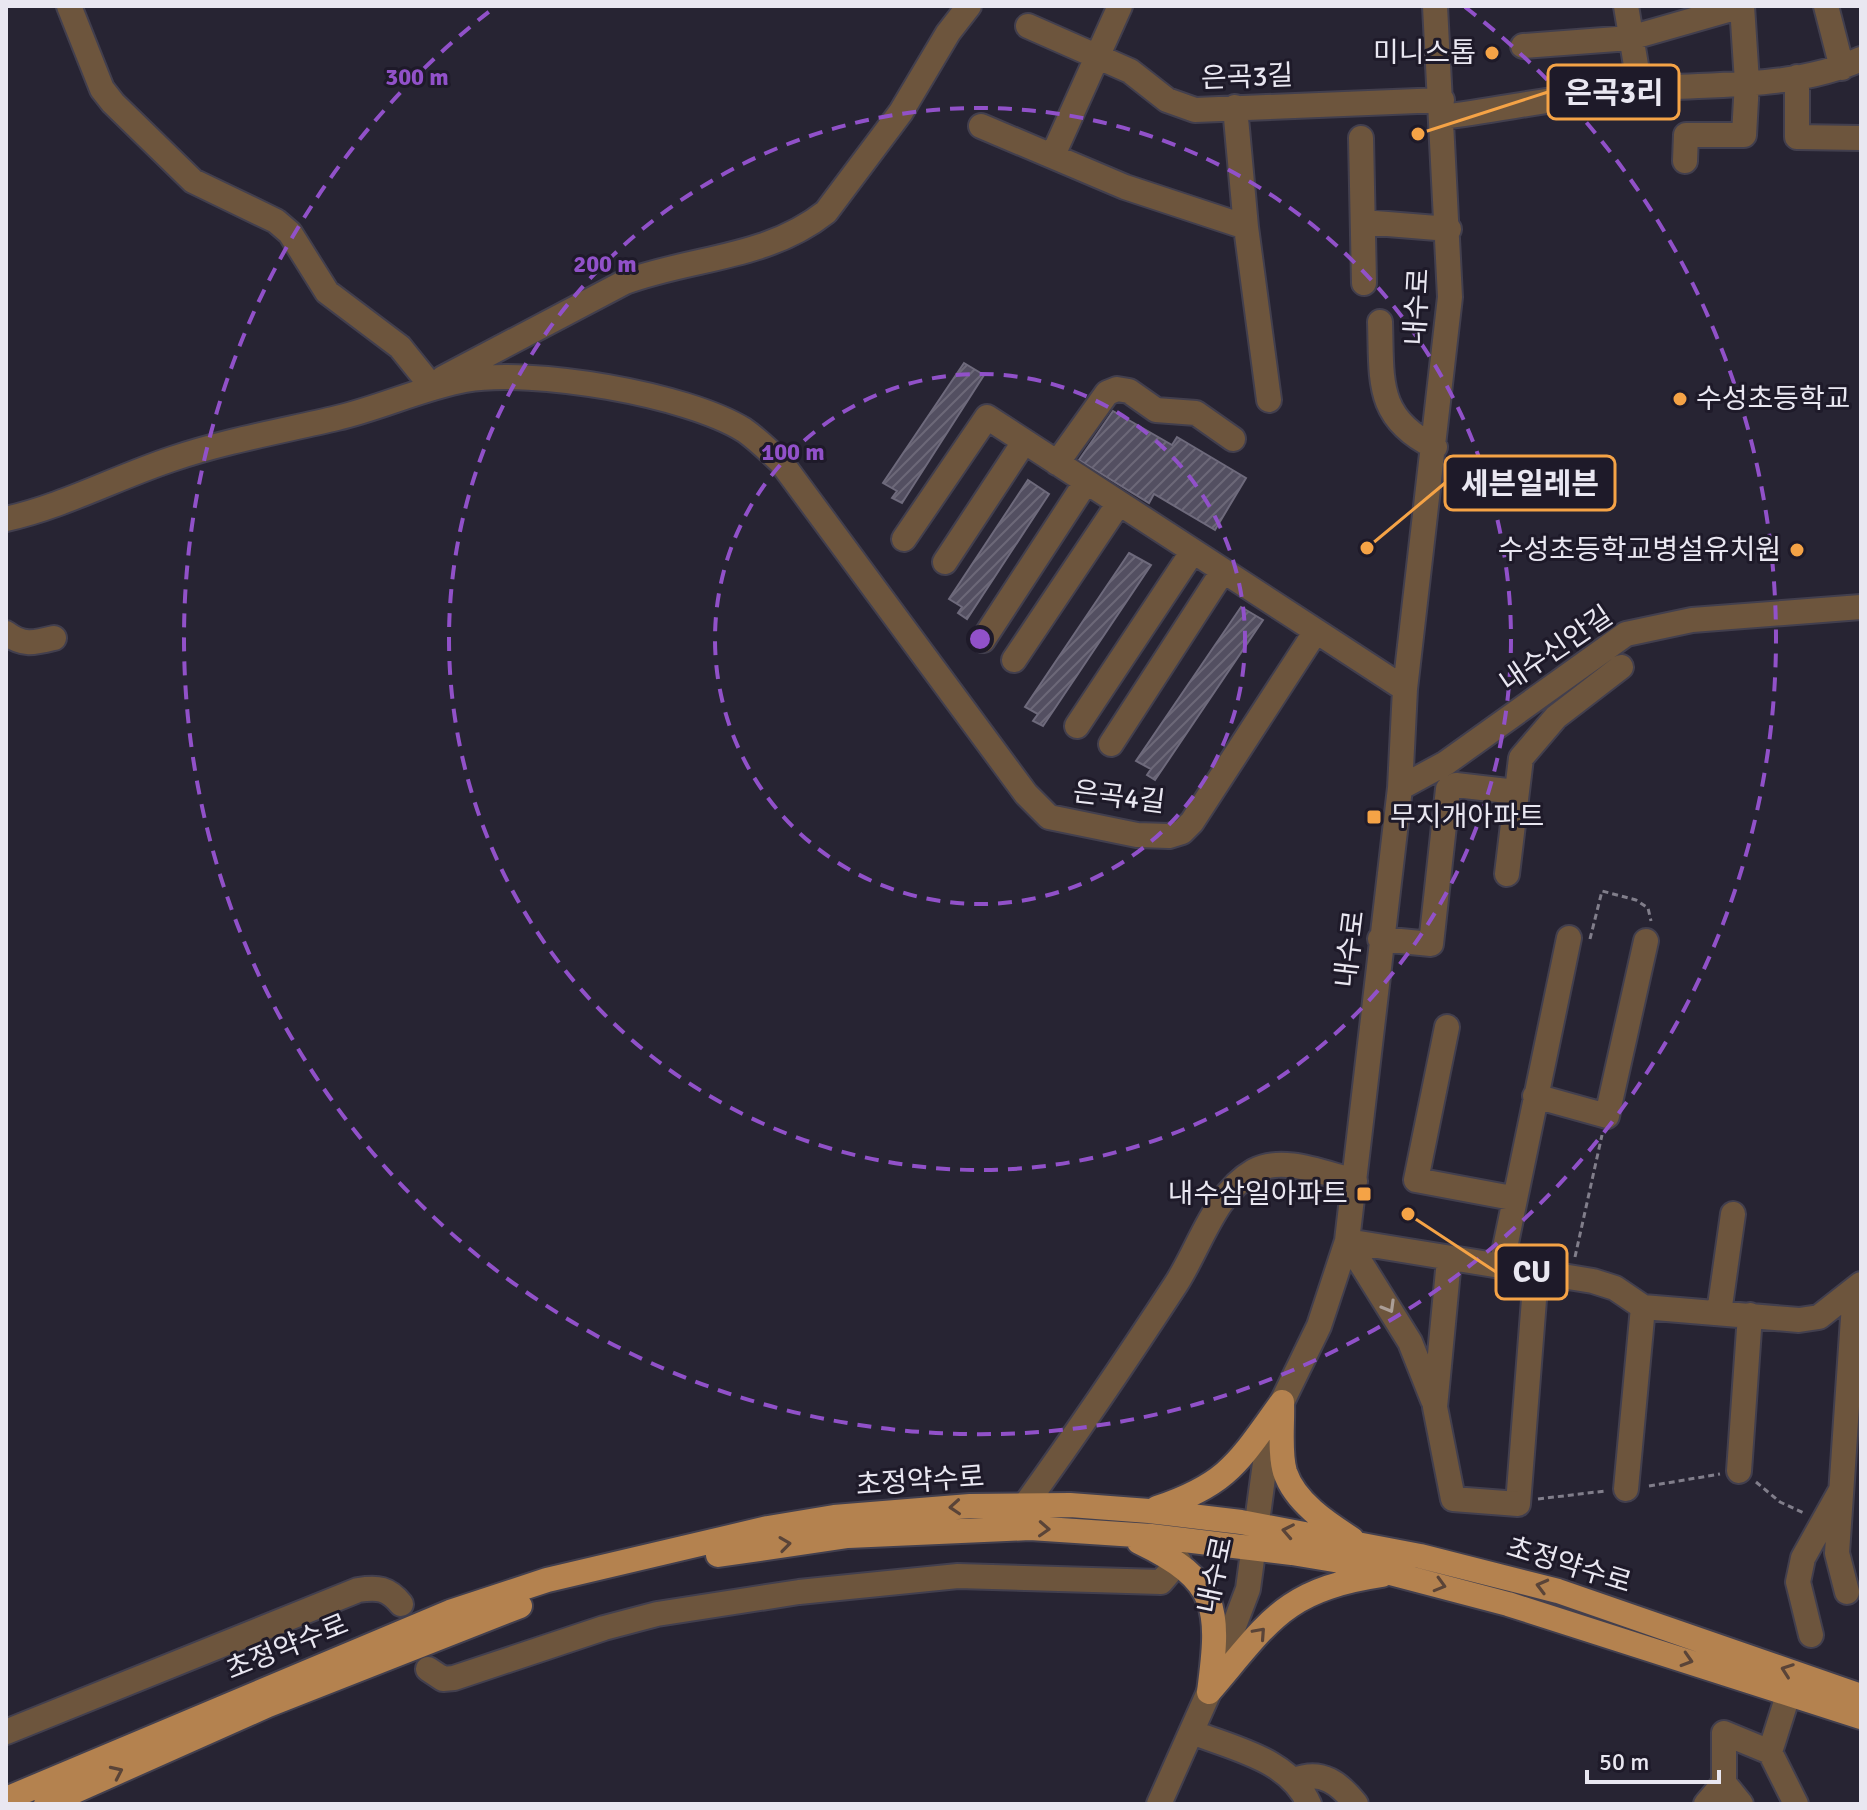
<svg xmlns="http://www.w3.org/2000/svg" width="1867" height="1810" font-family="Signika,'Noto Sans KR',sans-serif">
	<defs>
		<pattern id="building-hatch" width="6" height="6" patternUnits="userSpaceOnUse" patternTransform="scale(2)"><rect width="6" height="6" fill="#534f61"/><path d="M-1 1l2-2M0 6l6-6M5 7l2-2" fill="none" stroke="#6c6878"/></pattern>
	</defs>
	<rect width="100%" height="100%" fill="#272433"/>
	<path fill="url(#building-hatch)" stroke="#6e6a7c" stroke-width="2" d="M964,363L984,375L902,503L892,498L897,491L883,483Z
		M1113,411L1172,445L1177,437L1246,478L1215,530L1154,494L1149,503L1079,460Z
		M1028,480L1049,494L967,619L958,613L962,607L949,599Z
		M1129,553L1151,565L1043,726L1033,721L1038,714L1025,707Z
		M1241,607L1263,620L1155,780L1147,775L1151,769L1136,761Z"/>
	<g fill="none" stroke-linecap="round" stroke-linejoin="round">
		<g stroke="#423f4e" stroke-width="28">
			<path id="minor" d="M69,6L102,89L113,103L193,181L276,221L290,233L327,292L400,347L433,388
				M1626,6L1640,89
				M1826,6L1842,68
				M1028,26L1130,71L1167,100L1195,110L1442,100
				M1523,46L1630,38L1742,6L1747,82L1744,135H1686L1685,161
				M1797,77V137L1861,138
				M1235,107L1246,227L1269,400
				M1443,117C1509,108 1576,94 1643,89C1714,83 1795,89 1861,59
				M981,126L1125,187L1246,227
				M1361,138L1364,283
				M1053,155L1120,6
				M1363,222L1449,229
				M1380,322C1382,380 1375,418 1435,447
				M443,378L625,282C692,257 767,259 826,212L901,112L948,33L969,6
				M1057,463L1107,393L1117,389L1129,391L1156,410L1196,413L1233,439
				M6,519C64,506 115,478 172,459C225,441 282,431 337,418C380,408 422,388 465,380C532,368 686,394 744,430C757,439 769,451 781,462L1026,794L1049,817L1137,835L1169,836L1182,832L1192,822L1316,631L1405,689
				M904,539L987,417L1316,631
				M945,562L1024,442
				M6,633C23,646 34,643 54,638
				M983,640L1086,482
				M1014,660L1119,503
				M1077,726L1193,551
				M1111,744L1223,571
				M1400,788L1446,763L1626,634L1692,620L1861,607
				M1507,874L1521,758L1556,717L1621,667
				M1380,939L1431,944L1448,789L1456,785L1516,792
				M1447,1027L1416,1180L1512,1198
				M1535,1096L1607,1116L1646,941
				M1347,1241L1593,1281L1615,1288L1643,1307L1799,1320L1819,1317L1861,1284
				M1347,1241L1410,1342L1433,1400
				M1449,1260L1435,1407L1453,1499L1518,1504L1536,1274
				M1501,1267L1569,938
				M1719,1313L1733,1214
				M1739,1471L1750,1315
				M1626,1489L1643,1307
				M1025,1505C1077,1433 1127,1359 1176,1284C1200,1247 1214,1194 1254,1171C1283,1155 1325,1174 1355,1181
				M1847,1592L1837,1553L1855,1289
				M1811,1635L1798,1582L1803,1558L1841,1490
				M428,1669L443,1679L454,1678L604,1628L657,1614L799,1592L958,1576L1161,1582L1179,1561
				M1789,1692L1770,1752L1796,1804
				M6,1732L358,1590C378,1587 388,1588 401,1604
				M1192,1732C1234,1749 1289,1759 1309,1804
				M1295,1780C1322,1769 1340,1784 1356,1804
				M1159,1804L1209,1692L1248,1589L1267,1448L1282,1402L1319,1326L1347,1241L1400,788L1405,689L1450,297L1435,6
				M1706,1804L1724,1783
				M1741,1804L1724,1783V1733L1770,1752"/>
		</g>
		<g stroke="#423f4e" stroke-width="28">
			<path id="major" d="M1282,1402C1283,1423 1279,1452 1285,1472C1295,1502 1327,1523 1352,1539
				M1157,1508C1229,1484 1239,1461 1282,1402
				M1139,1542C1220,1581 1220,1608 1209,1692
				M718,1555L848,1536L1030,1528L1151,1536L1292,1553L1352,1563L1508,1604L1861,1717
				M1209,1692C1270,1621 1283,1590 1382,1575
				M6,1799L450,1612L547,1580L768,1528L834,1517L970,1506L1070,1505L1149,1511L1241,1522L1420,1556L1558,1591L1861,1696
				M46,1804L268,1705L520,1606"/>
		</g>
		<path stroke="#817e8b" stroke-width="3" stroke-dasharray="6 4" stroke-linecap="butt" d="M1590,939L1602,891L1636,900L1648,908L1651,921
			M1575,1257L1602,1135
			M1756,1482L1780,1502L1806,1514
			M1649,1486L1720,1474
			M1538,1499L1605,1491"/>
		<use href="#minor" stroke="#6d553d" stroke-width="24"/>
		<use href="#major" stroke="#b4824f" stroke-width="24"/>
	</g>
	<defs><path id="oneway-chevron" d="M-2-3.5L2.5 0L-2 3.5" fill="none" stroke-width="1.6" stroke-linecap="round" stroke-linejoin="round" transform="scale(2)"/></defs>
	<use stroke="#ab9e97" href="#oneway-chevron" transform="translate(1389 1307) rotate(60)"/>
	<g stroke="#5a4438">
		<use href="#oneway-chevron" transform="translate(955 1507) rotate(176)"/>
		<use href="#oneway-chevron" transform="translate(1044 1529) rotate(3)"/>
		<use href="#oneway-chevron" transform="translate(1288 1531) rotate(-169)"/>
		<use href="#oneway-chevron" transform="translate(785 1544) rotate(-8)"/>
		<use href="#oneway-chevron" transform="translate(1440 1585) rotate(16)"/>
		<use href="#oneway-chevron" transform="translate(1542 1586) rotate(-165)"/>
		<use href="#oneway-chevron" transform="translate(1260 1633) rotate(-48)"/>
		<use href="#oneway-chevron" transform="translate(1687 1660) rotate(17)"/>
		<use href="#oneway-chevron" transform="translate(1787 1670) rotate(-160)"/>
		<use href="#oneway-chevron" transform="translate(117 1772) rotate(-25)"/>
	</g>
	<g fill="none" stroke="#9151c9" stroke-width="4" stroke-dasharray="14 10">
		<circle cx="980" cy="639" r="265"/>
		<circle cx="980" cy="639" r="531"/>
		<path d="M1465 7A796 796 0 1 1 495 7"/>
	</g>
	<g fill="#f5a346" stroke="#1e1a29" stroke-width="3">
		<circle cx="1492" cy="53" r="8"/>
		<circle cx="1680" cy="399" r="8"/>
		<circle cx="1797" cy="550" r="8"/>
		<rect x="1366" y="809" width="16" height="16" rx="4"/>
		<rect x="1356" y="1186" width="16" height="16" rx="4"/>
	</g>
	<g text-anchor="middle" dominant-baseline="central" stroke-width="6" stroke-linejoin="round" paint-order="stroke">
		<g font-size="28" fill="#e9e7f1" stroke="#1e1a29" text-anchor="end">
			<text x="1476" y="53">미니스톱</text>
			<text x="1696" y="399" text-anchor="start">수성초등학교</text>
			<text x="1781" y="550">수성초등학교병설유치원</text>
			<text x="1390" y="817" text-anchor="start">무지개아파트</text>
			<text x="1348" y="1194">내수삼일아파트</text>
		</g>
		<g font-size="28" fill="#e9e7f1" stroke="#1e1a29">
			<text transform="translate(1247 77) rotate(-2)">은곡3길</text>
			<text transform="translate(1417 307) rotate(-87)">내수로</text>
			<text transform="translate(1556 649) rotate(-34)">내수신안길</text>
			<text transform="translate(1119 797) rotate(7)">은곡4길</text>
			<text transform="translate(1350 949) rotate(-83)">내수로</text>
			<text transform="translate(920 1481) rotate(-4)">초정약수로</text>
			<text transform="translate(1569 1565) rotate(17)">초정약수로</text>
			<text transform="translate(1215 1575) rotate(-78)">내수로</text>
			<text transform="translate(287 1647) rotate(-22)">초정약수로</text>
		</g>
	</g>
	<circle cx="980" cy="639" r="12" fill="#9151c9" stroke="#1e1a29" stroke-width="4"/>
	<g font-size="24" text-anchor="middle" font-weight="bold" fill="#9151c9" stroke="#1e1a29" stroke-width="6" stroke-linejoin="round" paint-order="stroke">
		<text x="417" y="85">300 m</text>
		<text x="605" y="272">200 m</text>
		<text x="793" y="460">100 m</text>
	</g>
	<path fill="none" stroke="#f5a346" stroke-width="3" d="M1418 134L1548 92M1367 548L1445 483M1408 1214L1496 1272"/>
	<g fill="#f5a346" stroke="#1e1a29" stroke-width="3">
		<circle cx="1418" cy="134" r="8"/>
		<circle cx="1367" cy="548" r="8"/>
		<circle cx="1408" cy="1214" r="8"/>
	</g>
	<g fill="#1e1a29" stroke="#f5a346" stroke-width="3">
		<rect x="1548" y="65" width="131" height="54" rx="8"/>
		<rect x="1445" y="456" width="170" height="54" rx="8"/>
		<rect x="1496" y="1245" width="71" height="54" rx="8"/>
	</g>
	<g font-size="30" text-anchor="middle" font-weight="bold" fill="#e9e7f1">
		<text x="1614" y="103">은곡3리</text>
		<text x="1530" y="494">세븐일레븐</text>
		<text x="1532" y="1282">CU</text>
	</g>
	<rect width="1867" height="1810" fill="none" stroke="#e9e7f1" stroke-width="16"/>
	<path d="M1587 1770v12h132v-12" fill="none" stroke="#e9e7f1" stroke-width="4"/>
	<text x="1599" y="1770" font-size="24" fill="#e9e7f1" stroke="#1e1a29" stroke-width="6" paint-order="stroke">50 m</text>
</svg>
